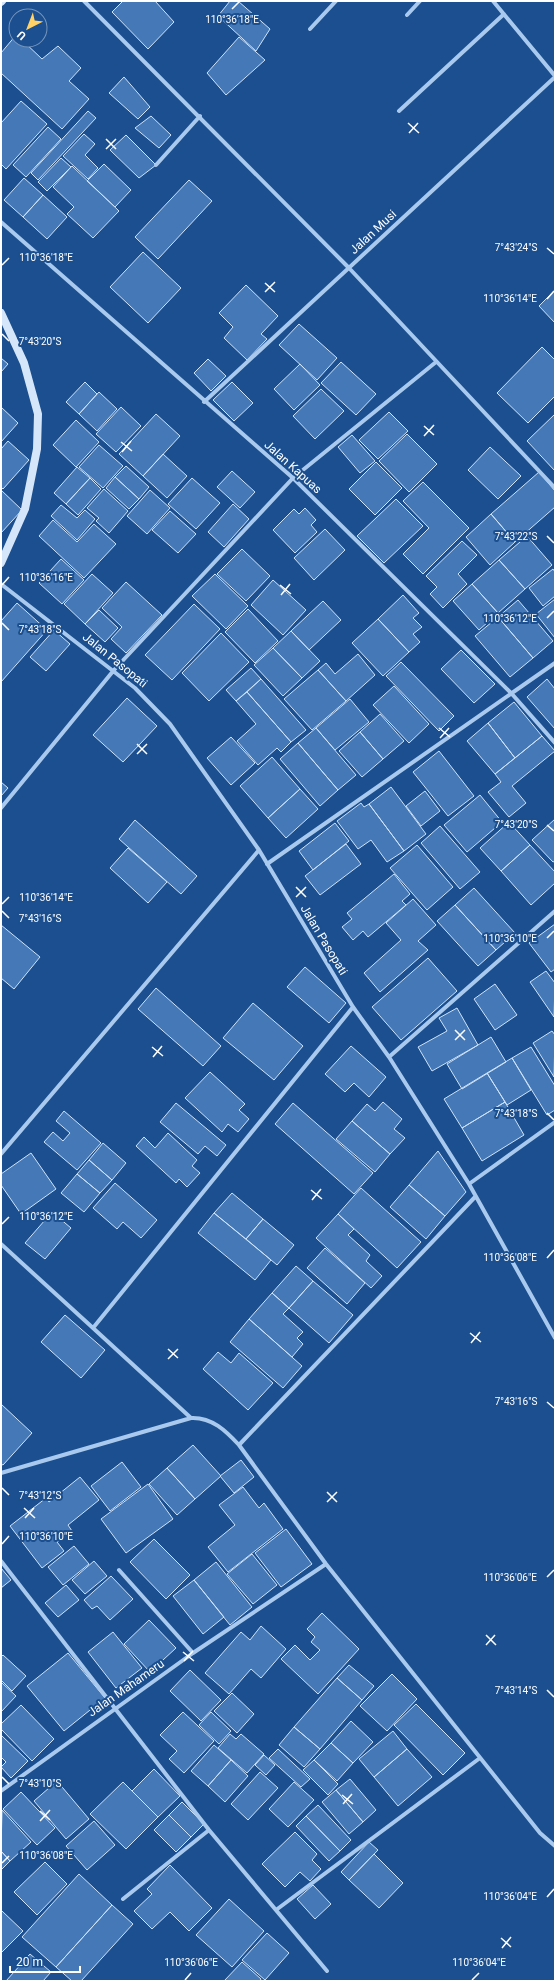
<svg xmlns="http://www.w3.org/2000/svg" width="556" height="1982" font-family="Roboto,sans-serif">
	<rect width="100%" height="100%" fill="#1b4f8f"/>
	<path fill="#4478b7" stroke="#cfe3fa" d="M123,1H155L174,22L148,49L112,12Z
		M230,1H238L270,29L256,51L218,16Z
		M16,35V40H22L42,59L58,46L81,68L69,81L89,99L62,129L1,73V53Z
		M239,37L265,60L226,95L207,73Z
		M124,77L150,107L138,119L109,93Z
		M21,101L47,124L6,169L1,164V123Z
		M88,111L96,118L38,180L31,173Z
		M151,116L171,135L159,148L135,128Z
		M48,127L61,139L26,177L13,165Z
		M84,134L95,144L85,155L98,168L88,179L63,156Z
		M126,135L156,165L139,178L110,150Z
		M61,158L71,167L47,191L38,182Z
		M104,164L131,190L115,207L87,181Z
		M72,166L119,211L93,238L67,214L74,207L53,187Z
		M24,178L43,195L23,217L4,200Z
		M189,180L212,201L158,259L135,237Z
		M43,195L67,217L47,239L23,217Z
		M143,252L181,288L148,323L110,287Z
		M246,285L278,316L261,334L267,339L247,360L224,338L233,327L219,313Z
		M555,290V323L539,306Z
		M299,324L337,358L317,380L279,345Z
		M542,347L555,360V396L528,423L497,393Z
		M1,358L8,364L1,372Z
		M208,359L226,376L211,391L194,373Z
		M341,362L376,394L356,415L321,383Z
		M300,364L320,385L294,410L274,389Z
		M85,382L97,394L79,414L66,402Z
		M232,382L253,403L234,421L213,400Z
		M321,389L344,411L315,439L293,416Z
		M99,392L117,409L97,431L79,414Z
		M1,407L18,423L1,442Z
		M121,407L141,426L116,452L96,434Z
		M389,412L408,431L378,459L359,440Z
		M156,414L180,436L143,476L119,454Z
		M555,414V471L527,441Z
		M76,420L99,442L76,467L53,445Z
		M407,434L437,464L409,492L379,461Z
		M352,435L375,461L360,473L338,447Z
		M8,441L29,460L3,489L1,487V449Z
		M99,445L123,466L103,488L79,467Z
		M490,447L521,476L498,499L468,470Z
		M163,454L187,476L167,498L143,476Z
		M376,462L402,488L375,515L349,489Z
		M126,466L149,487L139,499L115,477Z
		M77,467L90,478L66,504L54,493Z
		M232,471L255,492L240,508L217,487Z
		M539,472L555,491V507L515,542L491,514Z
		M115,477L139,499L129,509L106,488Z
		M90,478L101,489L78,515L66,504Z
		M192,478L220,503L196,529L168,504Z
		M423,482L469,528L423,574L403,554L429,528L403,501Z
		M104,489L128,511L109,533L96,521L99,518L87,508Z
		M1,490L22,510L1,533Z
		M150,490L170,508L147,534L127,516Z
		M396,499L423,526L384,563L357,536Z
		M233,504L249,519L224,547L208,532Z
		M61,505L77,518L85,510L95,519L77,540L51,516Z
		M305,508L316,520L311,525L317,532L295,553L273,530L294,509L299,514Z
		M170,511L196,534L178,553L152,530Z
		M491,514L515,542L490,565L466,537Z
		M53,520L77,542L94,524L116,544L84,578L39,536Z
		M325,529L345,550L314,580L294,558Z
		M527,536L552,565L525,589L499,560Z
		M462,541L477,555L458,574L467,584L443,608L430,594L437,587L426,576Z
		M242,549L270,576L246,601L217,574Z
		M61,559L84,580L62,604L39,583Z
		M499,560L525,589L498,613L472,584Z
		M553,569L555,572V596L543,606L529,588Z
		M92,574L113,593L85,624L64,604Z
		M215,574L248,606L226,629L192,596Z
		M273,580L306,610L283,635L251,605Z
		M126,582L162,615L126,653L111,639L122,627L102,608Z
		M472,584L498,613L479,630L453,601Z
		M403,595L419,613L413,618L422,627L413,634L420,642L409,652L378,619Z
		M555,599V638L536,614Z
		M518,600L553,641L533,658L498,617Z
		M323,601L341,620L309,650L291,631Z
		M17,603L47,630L1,682V621Z
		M194,604L220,629L172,680L145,655Z
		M248,609L278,641L255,663L225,632Z
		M99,610L118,628L105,642L85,624Z
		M498,617L533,658L510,677L475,636Z
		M378,619L409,652L383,676L352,643Z
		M54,630L70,644L46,671L30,657Z
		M291,631L320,661L302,678L273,648Z
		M221,633L249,662L209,701L182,673Z
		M273,648L302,678L283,696L254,665Z
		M461,650L495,684L474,703L441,669Z
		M358,654L375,675L346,701L318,670L326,663L335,674Z
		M401,662L454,716L439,731L386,676Z
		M251,668L261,679L236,701L226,690Z
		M318,670L346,701L312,730L284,699Z
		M261,679L306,730L291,742L247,692Z
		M547,679L555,689V729L527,697Z
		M394,686L429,724L409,743L373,705Z
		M247,692L291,742L281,752L277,748L258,765L237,741L256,724L236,701Z
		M127,698L157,726L123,762L93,735Z
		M350,699L369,722L335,750L316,728Z
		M514,702L542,736L515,758L488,723Z
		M380,714L404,741L383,759L360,732Z
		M488,723L515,758L495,774L467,741Z
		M316,728L356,775L338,790L298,743Z
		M360,732L383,759L362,777L339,751Z
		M542,736L555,751L512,786L526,803L509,817L488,792L501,782L495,774Z
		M231,737L255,763L231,785L207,758Z
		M298,743L338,790L320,806L280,759Z
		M439,751L474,796L448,816L413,772Z
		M272,757L300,789L268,818L240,786Z
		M1,782L8,788L1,796Z
		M391,787L426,834L404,851L369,804Z
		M300,789L318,809L286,838L268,818Z
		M425,791L440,811L421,826L406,806Z
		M480,795L502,822L467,852L444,825Z
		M361,803L364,807L369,804L404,851L387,862L371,840L358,849L337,821Z
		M555,819V861L553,862L532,840Z
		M135,820L197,876L181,894L119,839Z
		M509,822L530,845L501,871L480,848Z
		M335,823L349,841L313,870L299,851Z
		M440,826L480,872L460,889L421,843Z
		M346,844L361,864L320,895L305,876Z
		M417,845L453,887L427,910L390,868Z
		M530,845L555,872V883L531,905L501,871Z
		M128,848L167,882L148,903L110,868Z
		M394,874L410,894L402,901L406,905L368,937L363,931L353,940L342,927L352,919L347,913Z
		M474,888L515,933L496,950L455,905Z
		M413,899L436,925L418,941L428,950L380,992L364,973L401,940L386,923Z
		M455,905L496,950L478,966L437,921Z
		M555,924V969L551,972L529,943Z
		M1,925L40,957L14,989L1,978Z
		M428,958L457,991L401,1040L372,1007Z
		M305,967L346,1003L329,1023L287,987Z
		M546,971L555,983L554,1017L530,982Z
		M495,984L517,1015L495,1030L474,999Z
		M156,988L221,1046L203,1066L138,1009Z
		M253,1003L303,1046L274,1080L223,1038Z
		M457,1008L478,1045L432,1071L418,1047L447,1031L439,1018Z
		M552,1031L555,1035L554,1077L533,1043Z
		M491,1037L506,1062L462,1089L447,1064Z
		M351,1046L386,1077L369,1097L354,1083L345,1092L325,1074Z
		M531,1047L555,1086V1110L547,1115L512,1058Z
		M512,1058L531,1090L507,1105L487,1073Z
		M210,1072L245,1104L239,1110L249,1119L238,1132L228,1124L222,1132L185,1098Z
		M487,1073L505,1102L462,1128L444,1099Z
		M383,1102L402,1119L394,1129L405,1138L390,1154L352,1121L367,1104L375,1111Z
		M505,1102L524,1135L482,1161L462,1128Z
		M176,1103L226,1145L217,1156L205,1146L198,1154L160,1122Z
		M293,1103L373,1173L354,1194L275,1124Z
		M64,1111L101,1143L77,1170L44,1142L53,1132L63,1141L70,1133L56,1121Z
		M352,1121L390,1154L375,1172L336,1139Z
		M168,1133L197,1160L192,1166L200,1173L187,1187L179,1179L176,1183L136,1146L144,1137L155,1148Z
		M103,1143L126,1163L112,1180L89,1160Z
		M438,1151L466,1192L445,1216L409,1185Z
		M31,1153L56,1189L21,1214L1,1185V1174Z
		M89,1160L112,1180L100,1193L77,1174Z
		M77,1174L100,1193L84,1212L61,1193Z
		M115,1183L157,1220L141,1238L123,1222L117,1229L93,1208Z
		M409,1185L445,1216L426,1239L390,1207Z
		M361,1188L421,1242L397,1268L338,1214Z
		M232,1193L263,1219L246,1239L214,1213Z
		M52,1212L71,1228L45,1259L25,1243Z
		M214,1213L271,1260L255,1280L198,1233Z
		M338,1214L354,1229L348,1235L370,1255L366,1261L382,1276L371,1288L316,1238Z
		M263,1219L294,1245L277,1265L246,1239Z
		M325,1248L365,1283L347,1304L307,1268Z
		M296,1266L313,1281L289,1308L272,1293Z
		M313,1281L353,1315L329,1343L289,1308Z
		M272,1293L289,1308L283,1314L303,1332L297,1338L303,1344L292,1357L249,1319Z
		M65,1315L105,1350L81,1378L41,1342Z
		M249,1319L302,1366L283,1388L230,1342Z
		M218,1352L231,1363L239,1353L273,1383L248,1410L203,1369Z
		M1,1404L32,1433L3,1465L1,1464Z
		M193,1445L221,1476L195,1499L167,1468Z
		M241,1460L254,1477L234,1493L220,1476Z
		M122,1462L141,1487L110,1511L91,1486Z
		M167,1468L195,1499L177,1515L149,1484Z
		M80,1477L99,1500L68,1525L72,1531L57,1542L64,1551L42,1568L10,1526L46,1498L49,1502Z
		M148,1484L173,1519L126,1553L101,1519Z
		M243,1487L259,1508L264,1503L283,1529L228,1572L208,1547L235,1525L219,1505Z
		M286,1529L312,1564L281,1587L255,1553Z
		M154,1539L190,1575L166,1599L130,1562Z
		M74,1546L89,1564L63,1585L48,1567Z
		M252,1554L277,1585L253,1604L227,1574Z
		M94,1561L107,1576L85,1594L72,1580Z
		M216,1562L252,1607L230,1625L194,1580Z
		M1,1568L11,1580L1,1588Z
		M111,1576L133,1599L110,1620L97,1606L92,1609L84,1600Z
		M194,1580L224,1617L203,1634L173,1596Z
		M66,1585L79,1600L58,1617L45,1603Z
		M322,1613L359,1649L318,1694L281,1659L295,1645L310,1660L320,1650L311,1642L315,1637L307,1629Z
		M149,1620L176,1648L150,1672L124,1644Z
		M261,1626L286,1649L261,1678L251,1669L229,1694L205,1673L241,1632L250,1640Z
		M113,1632L142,1668L116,1688L88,1652Z
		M68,1653L105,1698L64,1731L27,1686Z
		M3,1655L26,1676L12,1691L1,1680V1657Z
		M349,1665L374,1686L362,1700L337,1678Z
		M190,1670L221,1700L201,1721L170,1691Z
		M392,1674L417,1699L387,1731L360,1706Z
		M337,1678L362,1700L320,1749L294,1727Z
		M1,1682L16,1696L1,1712Z
		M232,1693L254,1714L237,1733L214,1711Z
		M416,1704L465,1753L443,1775L394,1725Z
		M21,1705L54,1739L32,1761L1,1729V1724Z
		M183,1712L214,1741L184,1773L169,1759L177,1751L160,1735Z
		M211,1712L231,1731L219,1744L199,1725Z
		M351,1721L373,1742L353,1763L331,1743Z
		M294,1727L320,1749L304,1767L279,1745Z
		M393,1731L407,1749L374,1777L359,1759Z
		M230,1734L236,1739L241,1734L264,1754L247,1773L218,1748Z
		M1,1735L28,1761L11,1778L1,1767L6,1762L1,1757Z
		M331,1743L353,1763L337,1781L314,1760Z
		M214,1745L231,1760L208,1786L191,1771Z
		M278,1749L310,1779L301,1787L269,1758Z
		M407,1749L432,1777L398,1806L374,1777Z
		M264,1755L275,1765L266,1775L255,1765Z
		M231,1760L248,1776L225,1802L208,1786Z
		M314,1760L338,1784L328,1795L303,1770Z
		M154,1769L180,1796L158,1817L132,1791Z
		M260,1772L278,1788L248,1820L231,1804Z
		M350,1779L376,1810L363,1822L336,1790Z
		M57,1781L89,1819L66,1839L34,1801Z
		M123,1782L158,1817L126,1849L90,1814Z
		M294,1782L314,1800L288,1827L269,1809Z
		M336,1790L363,1822L349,1834L322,1802Z
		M21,1792L55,1828L37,1845L3,1809Z
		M182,1802L204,1824L191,1837L169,1815Z
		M318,1805L351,1840L340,1851L306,1816Z
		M2,1810L31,1842L10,1861L1,1851Z
		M169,1815L191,1837L176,1852L154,1830Z
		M306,1816L340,1851L329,1861L296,1826Z
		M94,1821L115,1845L87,1870L66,1846Z
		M295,1832L317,1854L312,1860L321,1869L310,1881L300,1872L285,1887L262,1864Z
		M369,1842L378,1850L349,1880L341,1872Z
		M1,1851L10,1861L1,1870Z
		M374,1854L403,1883L379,1908L349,1880Z
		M45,1862L67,1884L37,1915L14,1892Z
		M170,1865L212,1908L189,1931L170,1912L152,1929L134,1911L152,1894L147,1889Z
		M79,1874L112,1905L56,1967L22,1937Z
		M313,1885L331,1904L315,1919L297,1899Z
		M229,1899L264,1931L232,1967L196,1935Z
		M112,1905L133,1924L81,1981H72L56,1967Z
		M2,1911L23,1931L1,1953V1913Z
		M267,1933L289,1953L265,1980L242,1960Z
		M30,1954L51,1972L43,1981H6Z
		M242,1962L261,1979L260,1981H224Z"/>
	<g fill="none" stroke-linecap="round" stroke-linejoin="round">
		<path stroke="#a9c9ee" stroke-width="4" d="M84,1L349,268L555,488
			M493,1L555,76
			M407,15L420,1
			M310,29L336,1
			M399,111L504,14
			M156,165L200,116
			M1,222L293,478L512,694L555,743
			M204,402L555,77
			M1,584L135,688L170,724L259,850L353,1007L389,1057L469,1184L555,1338
			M1,808L114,670L293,478L436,362
			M267,864L555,663
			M389,1057L555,911
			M1,1154L259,850
			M469,1184L555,1122
			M1,1244L93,1328L353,1007
			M93,1328L191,1418
			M239,1445L475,1197
			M1,1473L191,1418C212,1417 226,1431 239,1445L326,1564L540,1833L555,1846
			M1,1561L209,1830L327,1971
			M119,1570L193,1653
			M1,1791L193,1653L326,1564
			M123,1899L209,1830
			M276,1910L480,1758"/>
		<path stroke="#d6e6fa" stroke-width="8" d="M1,2L2,1
			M1,313L24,363L38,414L37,449L25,509L1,563"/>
	</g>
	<path fill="none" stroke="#fff" stroke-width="1.5" d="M232,9L239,2M408,123L419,133M409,133L418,123M106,139L116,149M106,149L116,139M547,248L554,254M2,265L9,258M265,283L275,292M265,292L275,282M547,299L554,291M2,334L9,341M424,426L434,435M424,436L434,425M121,442L132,451M122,452L131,441M547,536L554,543M2,585L9,577M280,585L291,594M281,595L290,584M547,618L554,611M2,623L9,630M439,728L450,737M440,738L449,728M137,744L147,754M137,754L147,744M547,825L554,831M296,887L306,897M296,897L306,887M2,904L9,897M2,911L9,918M547,938L554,931M455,1030L465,1040M455,1040L465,1030M152,1047L163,1056M153,1057L162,1046M547,1113L554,1120M311,1190L322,1199M312,1200L321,1189M2,1224L9,1217M547,1258L554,1250M470,1333L481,1342M471,1343L480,1332M168,1349L178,1358M168,1359L178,1349M547,1402L554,1408M2,1488L9,1495M327,1492L337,1502M327,1502L337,1492M24,1508L35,1518M25,1518L34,1508M2,1544L9,1536M547,1577L554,1570M486,1635L496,1645M486,1645L495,1635M183,1652L194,1661M184,1661L193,1651M547,1690L554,1697M2,1777L9,1784M342,1795L353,1804M343,1804L352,1794M40,1811L50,1820M40,1821L50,1810M2,1863L9,1856M547,1897L554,1889M501,1938L511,1947M502,1948L511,1937M185,1980L191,1973M472,1980L479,1973"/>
	<g text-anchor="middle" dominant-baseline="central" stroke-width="4" stroke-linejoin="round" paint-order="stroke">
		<g font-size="12" fill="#fff" stroke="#1b4f8f">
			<text transform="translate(373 232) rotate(-43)">Jalan Musi</text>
			<text transform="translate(293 467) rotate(42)">Jalan Kapuas</text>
			<text transform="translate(115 660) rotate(39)">Jalan Pasopati</text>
			<text transform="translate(324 940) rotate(59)">Jalan Pasopati</text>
			<text transform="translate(126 1688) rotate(-35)">Jalan Mahameru</text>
		</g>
	</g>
	<g font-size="10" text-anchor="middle" fill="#fff" stroke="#1b4f8f" stroke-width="4" stroke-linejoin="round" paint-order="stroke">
		<text x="232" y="23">110°36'18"E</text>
		<text x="516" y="251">7°43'24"S</text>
		<text x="46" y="261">110°36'18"E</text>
		<text x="510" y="302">110°36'14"E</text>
		<text x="40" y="345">7°43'20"S</text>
		<text x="516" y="540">7°43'22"S</text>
		<text x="46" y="581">110°36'16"E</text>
		<text x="510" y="622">110°36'12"E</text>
		<text x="40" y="633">7°43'18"S</text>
		<text x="516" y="828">7°43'20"S</text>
		<text x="46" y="901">110°36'14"E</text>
		<text x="40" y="922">7°43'16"S</text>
		<text x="510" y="942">110°36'10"E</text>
		<text x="516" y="1117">7°43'18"S</text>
		<text x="46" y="1220">110°36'12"E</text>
		<text x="510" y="1261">110°36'08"E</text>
		<text x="516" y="1405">7°43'16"S</text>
		<text x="40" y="1499">7°43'12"S</text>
		<text x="46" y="1540">110°36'10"E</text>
		<text x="510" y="1581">110°36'06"E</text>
		<text x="516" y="1694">7°43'14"S</text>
		<text x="40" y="1787">7°43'10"S</text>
		<text x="46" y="1859">110°36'08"E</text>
		<text x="510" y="1900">110°36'04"E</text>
		<text x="191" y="1966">110°36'06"E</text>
		<text x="479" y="1966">110°36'04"E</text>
	</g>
	<rect width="556" height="1982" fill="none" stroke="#ffffff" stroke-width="4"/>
	<g transform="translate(28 28) rotate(222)"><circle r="19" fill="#1b4f8f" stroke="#7695bc"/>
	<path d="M0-3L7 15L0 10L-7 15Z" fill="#ffd166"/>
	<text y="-6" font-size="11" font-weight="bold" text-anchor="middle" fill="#ffffff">U</text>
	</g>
	<path d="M10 1966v6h70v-6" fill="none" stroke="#ffffff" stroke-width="2"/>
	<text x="16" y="1966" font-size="12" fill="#ffffff" stroke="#1b4f8f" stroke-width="3" paint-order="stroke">20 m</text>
</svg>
